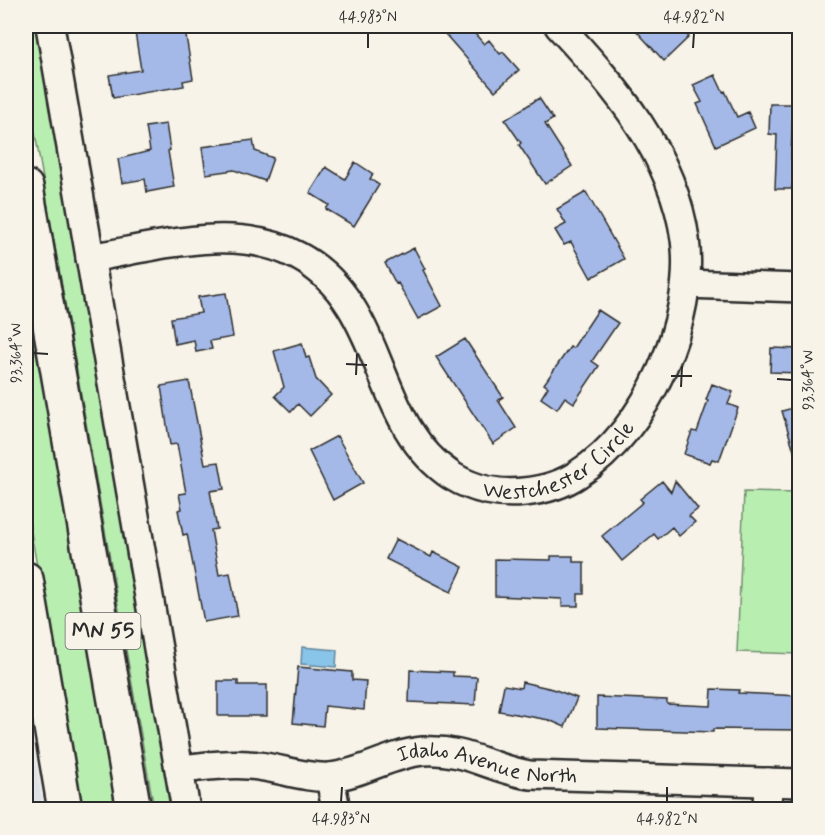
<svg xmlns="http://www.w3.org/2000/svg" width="825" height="835" font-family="Mynerve,sans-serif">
	<rect width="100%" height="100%" fill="#f7f3e8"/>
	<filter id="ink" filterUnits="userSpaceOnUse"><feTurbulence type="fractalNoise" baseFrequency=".0167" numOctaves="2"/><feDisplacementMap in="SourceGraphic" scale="12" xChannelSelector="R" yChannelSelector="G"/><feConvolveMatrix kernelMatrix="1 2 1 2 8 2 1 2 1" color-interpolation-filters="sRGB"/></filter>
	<g filter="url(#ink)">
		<path fill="#dee2e8" d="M26,703L44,809H26Z"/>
		<path fill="#b8efb1" stroke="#728d6e" stroke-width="1.5" d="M26,26H40L176,809H154L29,99L26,75Z
			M26,273L120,809H79L26,503Z
			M744,492L799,493V654L737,652Z"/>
		<path fill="#89c4e9" stroke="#63879d" stroke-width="1.5" d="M302,647L337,650L336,667L301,664Z"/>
		<path fill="#a4b9e7" stroke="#2b2b2b" stroke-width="1.5" d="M134,26H173L174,32L185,30L193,79L183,81L184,86L113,98L109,75L141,70Z
			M438,26H468L484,44L489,40L500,54L503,52L519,70L495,91Z
			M632,26H678L689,37L664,61Z
			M715,75L723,92L725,91L737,117L748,112L755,128L716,146L697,104L702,102L693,85Z
			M539,98L553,119L545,124L572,166L545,184L519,145L521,143L505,120Z
			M770,104H793L791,159H800V186L792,185V189H775L777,135L769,134Z
			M166,124L170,150L168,151L174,187L147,192L145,179L122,183L118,159L150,151L146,127Z
			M253,140L255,151L273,158L265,181L234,170L206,174L202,147Z
			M355,162L373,174L370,179L379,185L354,226L326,209L329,205L310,193L326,167L345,179Z
			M586,192L624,259L591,278L571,242L564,245L555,230L566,224L557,209Z
			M414,248L425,269L423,270L442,306L418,319L398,283L396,284L385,263Z
			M226,293L233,337L210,341L212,349L196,352L194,340L175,344L171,318L201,313L198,297Z
			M598,310L618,323L592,361L599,366L574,403L565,397L557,409L541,398L548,387L544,384L570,347L573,348Z
			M465,339L503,397L498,400L516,428L493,444L436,357Z
			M302,343L306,358L309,357L316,379L331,395L310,416L298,404L291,412L275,396L284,387L274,351Z
			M771,348L800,349V373L770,372Z
			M189,381L205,464L219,462L224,489L210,491L217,529L211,530L219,575L230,573L238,616L204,622L187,534L183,535L178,510L182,509L179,494L186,493L177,444L170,445L161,386Z
			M712,384L733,392L728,404L738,408L719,461L712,459L710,463L684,454L692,431L697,432L708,401L706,400Z
			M800,406V454H795L782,411Z
			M337,436L363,483L333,500L309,451Z
			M662,481L671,492L675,481L698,509L689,516L695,522L679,536L672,527L658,539L654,534L622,561L602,536L643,502L640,499Z
			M396,539L431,557L433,552L463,567L451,592L386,559Z
			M551,556H573V562H584V594H578V606H562V599L495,596V559L551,560Z
			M298,667L352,672V680L366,681L364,710L325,706L323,726L293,723Z
			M410,670L453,672V676L477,677L475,705L409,702Z
			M218,681H238V685H267V716H218Z
			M522,682L553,689L577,698L565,727L549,720L499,711L504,685L521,688Z
			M712,689L739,690L738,693L800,696V730L713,729V732L597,728V697L667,700V704L711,706Z"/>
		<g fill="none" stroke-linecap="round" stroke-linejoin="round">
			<g stroke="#2b2b2b" stroke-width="32">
				<g id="minor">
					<path d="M50,26L186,810"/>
					<path id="s1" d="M90,258C156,247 236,222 298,256C388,304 371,423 452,476C473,489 499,495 524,492C543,490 562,485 578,474C647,431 696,319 685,239C673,153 616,88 559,26"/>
					<path d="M686,284L800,288"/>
					<path id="s2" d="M180,769C202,767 226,763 248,765C276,766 303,779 330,777C362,774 390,754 423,751C465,748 491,769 530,775L800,783"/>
					<path d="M330,777L336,810"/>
					<path d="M767,810L768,782"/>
				</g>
			</g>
			<g stroke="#2b2b2b" stroke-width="38">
				<path id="highway" d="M26,187L134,810
					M26,579L65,810"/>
			</g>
			<use href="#minor" stroke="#f7f3e8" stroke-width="27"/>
			<use href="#highway" stroke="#f7f3e8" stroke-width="33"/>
		</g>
	</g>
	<path fill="none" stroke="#2b2b2b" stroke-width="2" d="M368,48V33M693,48L694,33M33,353L48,354M346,364L367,365M356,375L357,354M671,376H692M777,379L792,380M681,387L682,366M341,802L342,787M667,802V787"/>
	<g text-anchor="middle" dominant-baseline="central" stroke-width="4.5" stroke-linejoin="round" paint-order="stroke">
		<rect fill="#f7f3e8" stroke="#686764" stroke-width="1.5" x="65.5" y="613" width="75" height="36" rx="4.5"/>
		<g font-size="21" font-weight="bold" fill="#2b2b2b">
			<text x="103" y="631">MN 55</text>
		</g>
		<g font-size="22" fill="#2b2b2b" stroke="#f7f3e8">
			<text stroke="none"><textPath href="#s1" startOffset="606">Westchester Circle</textPath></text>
			<text stroke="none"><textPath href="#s2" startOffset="314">Idaho Avenue North</textPath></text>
		</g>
	</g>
	<rect width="825" height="835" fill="none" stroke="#f7f3e8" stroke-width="66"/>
	<rect x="33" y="33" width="759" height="769" fill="none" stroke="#2b2b2b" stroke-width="2"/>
	<g font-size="15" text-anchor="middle" fill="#2b2b2b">
		<text x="368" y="22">44.983°N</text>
		<text x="694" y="22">44.982°N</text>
		<text transform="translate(16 353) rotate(-90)" y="5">93.364°W</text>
		<text transform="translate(808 380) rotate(-90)" y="5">93.364°W</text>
		<text x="341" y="824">44.983°N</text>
		<text x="667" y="824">44.982°N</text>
	</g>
</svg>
